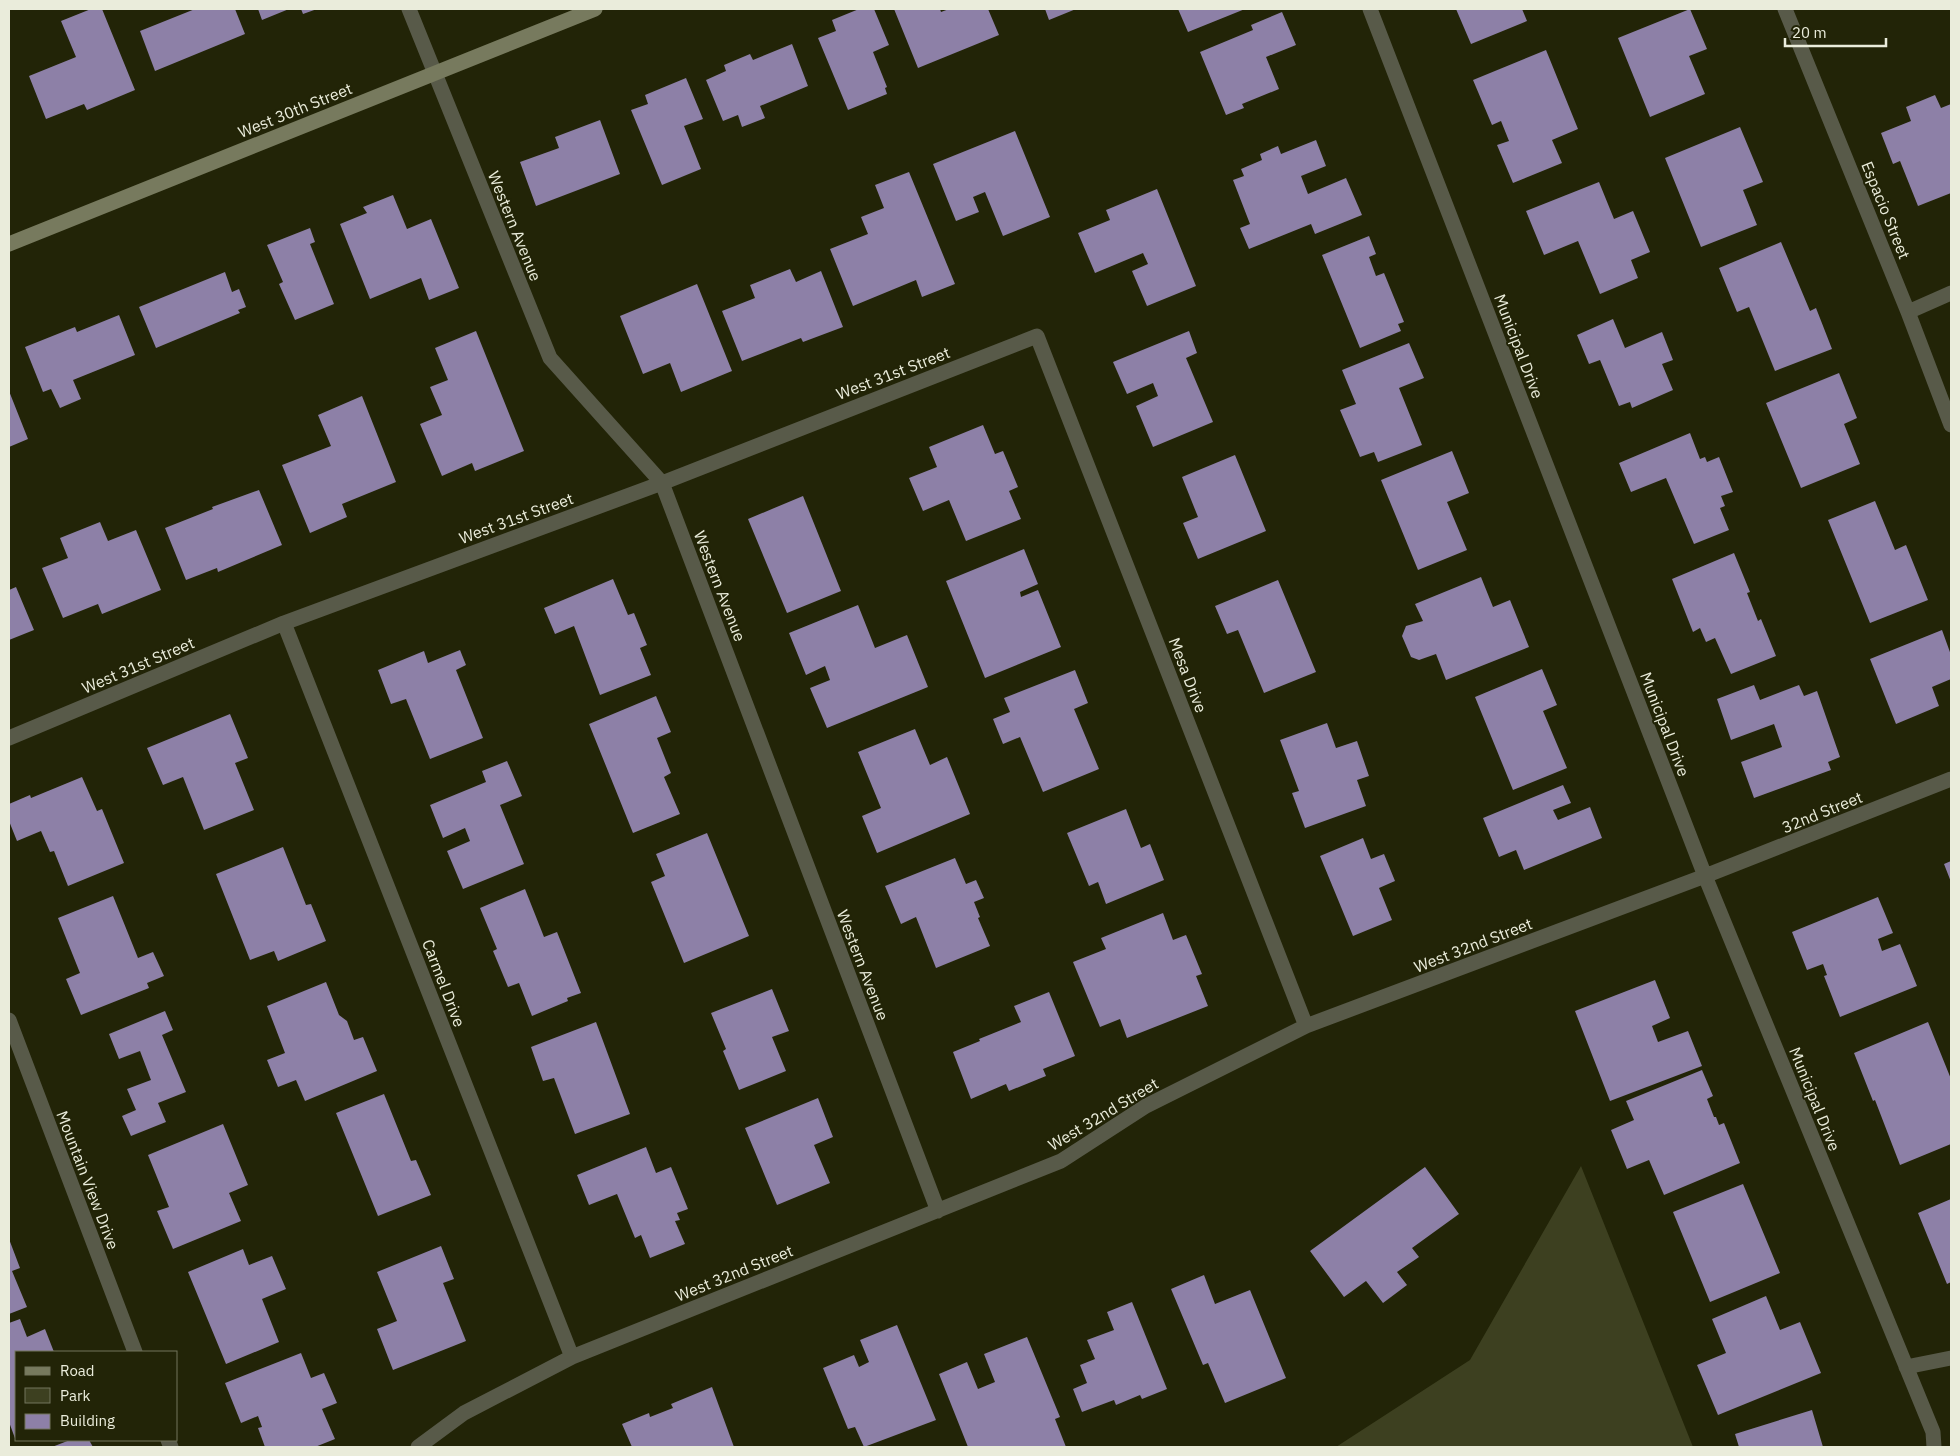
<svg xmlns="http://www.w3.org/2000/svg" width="1960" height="1456" font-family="'IBM Plex Sans',sans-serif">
	<rect width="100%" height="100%" fill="#222407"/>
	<path fill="#3d4020" d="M1581,1166L1693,1447H1336L1470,1360Z"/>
	<path fill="#8d80a7" d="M91,9H102L135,90L87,110L84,104L46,119L29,76L76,57L61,21Z
		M195,9H235L245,34L155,71L140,31Z
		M258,9H289L262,20Z
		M301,9H317L303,14Z
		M859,9H874L889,45L873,52L887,87L885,88L887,94L848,110L818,38L836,31L832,20Z
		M894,9H940L941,12L949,9H988L999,35L918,68Z
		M1045,9H1076L1049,20Z
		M1178,9H1245L1188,32Z
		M1456,9H1522L1527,21L1471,44Z
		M1690,9L1707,49L1689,56L1705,94L1650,117L1618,38Z
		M1282,12L1296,45L1266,57L1279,89L1242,104L1244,108L1226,115L1200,52L1253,30L1251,25Z
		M792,44L808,86L760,106L765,118L742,127L738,115L723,121L706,80L726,71L724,65L750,54L753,60Z
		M1546,50L1578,129L1552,140L1562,163L1513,183L1497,145L1509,141L1501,121L1492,125L1473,80Z
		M686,78L703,119L684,126L701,169L662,185L631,110L648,104L645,95Z
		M1935,95L1941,108L1951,104V193L1918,206L1900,161L1893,164L1881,133L1911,121L1906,107Z
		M600,120L620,174L536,206L520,162L559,148L555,137Z
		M1740,127L1763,182L1743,190L1757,225L1701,247L1665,158Z
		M1015,131L1050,217L1003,236L985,192L973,197L979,212L956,221L933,164Z
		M1316,140L1326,166L1301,176L1308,194L1346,178L1362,215L1315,234L1311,224L1249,249L1240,228L1250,224L1233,180L1244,176L1241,169L1262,160L1260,154L1278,146L1281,154Z
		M909,172L955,284L922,297L916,280L853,306L830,249L868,234L861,217L884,208L875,185Z
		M1599,182L1614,219L1633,211L1650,252L1631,260L1638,278L1600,294L1578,241L1544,255L1526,211Z
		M1157,189L1196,286L1147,306L1132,271L1148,264L1143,253L1095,273L1078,233L1110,220L1106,210Z
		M393,195L407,229L431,219L459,288L429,300L421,278L370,299L340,224L367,213L363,207Z
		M310,228L315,242L310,244L334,304L295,320L279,284L283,282L267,245Z
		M1369,236L1376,254L1369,257L1376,276L1384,273L1404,322L1398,324L1401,331L1360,348L1322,255Z
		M1781,242L1810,311L1816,308L1832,349L1775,371L1749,307L1737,312L1719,268Z
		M790,269L796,282L821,271L843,327L803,342L801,338L742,361L722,311L755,298L750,285Z
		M225,272L232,292L239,289L246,307L238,310L240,313L156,348L139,307Z
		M697,284L732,371L681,392L670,363L643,374L620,316Z
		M119,315L135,355L73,380L81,399L60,408L51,389L43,392L25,347L75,327L77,332Z
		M1613,319L1625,348L1662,332L1673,360L1662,364L1673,390L1632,408L1630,402L1619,406L1600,360L1589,364L1577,335Z
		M476,331L524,451L475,471L472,463L442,476L420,424L442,415L430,387L448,380L435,348Z
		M1189,331L1197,353L1186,358L1213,422L1153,447L1136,406L1158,396L1153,383L1127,394L1113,362Z
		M1409,343L1424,378L1399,388L1422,445L1378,462L1374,452L1360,457L1340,410L1356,404L1342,370Z
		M1839,373L1857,418L1844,424L1860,464L1801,488L1766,403Z
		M9,391L28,439L9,447Z
		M362,396L396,482L342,504L347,517L310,533L282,465L331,446L318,415Z
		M983,425L995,454L1003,451L1018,487L1009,491L1021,519L966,541L949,500L923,511L909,478L937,467L929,447Z
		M1690,433L1700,459L1705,457L1707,462L1719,457L1733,492L1721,496L1725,506L1720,508L1729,530L1694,544L1666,478L1631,492L1619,463Z
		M1452,451L1469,493L1447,502L1467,550L1418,570L1381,480Z
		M1235,455L1266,531L1198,559L1183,523L1198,517L1182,477Z
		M259,490L282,545L218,572L217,568L186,580L165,528L213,509L212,507Z
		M803,496L841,591L787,613L748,519Z
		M1875,501L1895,550L1906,545L1928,600L1870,623L1828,520Z
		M100,522L108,541L136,530L161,590L102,614L98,604L63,618L42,568L68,558L60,538Z
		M1024,549L1038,584L1020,592L1021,597L1038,590L1061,647L985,678L946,581Z
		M1734,553L1750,592L1747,593L1758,621L1761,619L1776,656L1731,674L1715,638L1706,642L1700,628L1693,632L1672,579Z
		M1481,577L1493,607L1510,600L1529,647L1446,680L1436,654L1419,660L1411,657L1402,636L1406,626L1423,621L1415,604Z
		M613,579L628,615L634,613L647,645L640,648L651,675L600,695L574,626L555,634L544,608Z
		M1278,580L1316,672L1264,693L1238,630L1227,634L1215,606Z
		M16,587L34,630L9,640V590Z
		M858,605L875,648L907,635L928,687L827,728L810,688L830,680L825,666L806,675L789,633Z
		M1942,630L1951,655V679L1932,687L1939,706L1896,724L1870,659Z
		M460,650L466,665L456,670L483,738L430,759L406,699L391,704L378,670L424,651L428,663Z
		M1542,669L1557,705L1543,711L1567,768L1513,790L1475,697Z
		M1075,670L1088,703L1074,709L1099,769L1043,792L1020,737L1003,744L993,719L1010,712L1004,698Z
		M1754,685L1760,700L1799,685L1804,696L1817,691L1840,757L1828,762L1831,770L1754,798L1741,762L1782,747L1774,724L1731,740L1717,699Z
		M656,696L671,732L657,738L671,773L664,777L680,814L633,833L589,724Z
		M230,714L248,758L235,763L254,810L204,830L183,777L163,785L147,748Z
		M1327,723L1336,748L1357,741L1369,776L1357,780L1366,806L1305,828L1292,793L1299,791L1280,740Z
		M915,729L930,765L947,757L970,814L877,853L862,816L881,808L858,752Z
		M507,761L522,796L500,805L524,864L463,889L447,851L470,841L465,828L443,838L430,805L486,782L482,771Z
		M82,777L97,811L102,809L124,863L68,886L54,851L50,852L41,831L17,841L9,821V804L30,795L31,798Z
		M1563,785L1571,803L1553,810L1558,820L1590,807L1602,838L1524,870L1516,850L1499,857L1483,818Z
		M1126,809L1141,848L1150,844L1164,880L1106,904L1098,882L1089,886L1067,833Z
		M707,833L749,936L684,963L651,882L665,876L656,854Z
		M1363,838L1371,859L1384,854L1395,881L1379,888L1392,920L1353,936L1320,856Z
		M283,847L306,905L311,904L326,941L278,961L274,951L250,960L216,874Z
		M955,858L966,884L976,880L984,898L974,902L980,917L978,918L990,946L936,968L916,917L901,924L885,886Z
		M1951,861V882L1944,864Z
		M525,889L544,937L557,932L581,993L567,998L568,1001L532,1016L519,983L508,987L493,951L497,949L480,908Z
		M113,896L138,958L153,952L164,976L147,983L149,988L81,1015L66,979L80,973L58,918Z
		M1878,897L1893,933L1878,939L1882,951L1900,944L1917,986L1840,1017L1824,976L1827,975L1823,964L1807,970L1792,932Z
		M1163,913L1173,940L1186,935L1202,974L1196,976L1208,1006L1127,1038L1120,1019L1100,1027L1073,962L1106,949L1101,938Z
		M1655,980L1670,1018L1652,1026L1658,1042L1688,1031L1702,1066L1610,1101L1575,1011Z
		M326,982L339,1015L347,1021L354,1040L363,1037L377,1071L305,1101L296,1080L278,1087L267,1060L285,1053L267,1006Z
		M772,989L789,1031L772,1037L786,1071L739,1090L723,1051L726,1049L711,1013Z
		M1049,992L1075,1056L1043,1069L1046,1076L1009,1091L1006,1084L971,1099L953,1052L980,1041L979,1039L1021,1022L1014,1006Z
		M165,1011L173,1030L162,1035L186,1092L158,1103L166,1122L131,1136L122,1116L136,1110L127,1089L151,1080L140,1051L119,1059L109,1034Z
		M596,1022L630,1114L575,1134L554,1078L543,1081L531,1047Z
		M1928,1022L1951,1079V1144L1900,1165L1875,1100L1873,1101L1854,1053Z
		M1702,1070L1713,1096L1707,1099L1714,1117H1716L1719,1125L1724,1123L1740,1163L1664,1195L1649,1160L1627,1169L1611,1130L1634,1120L1626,1101Z
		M384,1094L411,1161L416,1160L431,1195L378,1216L336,1113Z
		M818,1098L833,1137L814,1145L830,1183L777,1205L745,1128Z
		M223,1124L248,1185L229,1193L241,1221L173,1249L157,1211L169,1207L148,1155Z
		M646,1147L656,1173L671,1167L688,1209L677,1213L680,1220L675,1221L685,1244L650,1258L641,1235L635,1238L617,1194L589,1205L577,1175Z
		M1425,1167L1459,1214L1412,1248L1419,1257L1397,1272L1407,1285L1383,1303L1366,1281L1344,1297L1310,1251Z
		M1743,1184L1780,1273L1710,1302L1673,1212Z
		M1951,1199V1282L1947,1284L1918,1213Z
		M9,1239L20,1268L12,1271L27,1307L9,1314Z
		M441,1246L454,1279L443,1283L466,1341L393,1370L377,1329L397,1321L377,1272Z
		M243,1249L249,1265L272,1256L286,1289L262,1299L279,1342L226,1364L188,1272Z
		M1204,1275L1215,1304L1250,1290L1286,1378L1225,1403L1208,1363L1203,1365L1171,1289Z
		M1766,1296L1780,1330L1800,1322L1821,1373L1718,1415L1697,1365L1726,1353L1712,1319Z
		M1132,1302L1167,1389L1142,1399L1140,1395L1116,1405L1114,1400L1082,1412L1073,1389L1087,1383L1080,1365L1095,1359L1087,1340L1114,1330L1107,1312Z
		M20,1319L27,1337L45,1329L54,1352H16V1441L9,1422V1323Z
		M897,1325L936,1420L864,1447L855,1427L848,1429L823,1368L854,1355L859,1367L869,1362L860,1340Z
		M1027,1337L1060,1417L1055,1419L1066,1447H968L939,1374L967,1362L978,1389L995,1382L984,1354Z
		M301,1353L311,1378L324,1373L337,1403L322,1409L335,1439L315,1447H265L258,1428L262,1427L258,1416L241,1423L225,1383Z
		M712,1387L734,1447H632L622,1424L649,1413L650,1417L673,1408L671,1404Z
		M1812,1410L1823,1447H1739L1735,1434Z
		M70,1440H89L93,1447H52Z"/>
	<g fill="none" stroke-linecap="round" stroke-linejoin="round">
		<path stroke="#585a49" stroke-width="15" d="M409,9L550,358L662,483L938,1211
			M1370,9L1705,876L1933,1432L1934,1447
			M1785,9L1908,312L1951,425
			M1908,312L1951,293
			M284,623L572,1357
			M9,738L284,623L662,483L1037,336L1306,1026
			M9,1020L135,1352
			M1906,1367L1951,1358
			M168,1440L171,1447
			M418,1447L464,1413L572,1357L1061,1161L1146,1106L1306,1026L1705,876L1951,779"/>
		<path stroke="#777a5e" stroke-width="15" d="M9,244L595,9"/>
	</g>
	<g text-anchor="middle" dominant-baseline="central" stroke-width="4" stroke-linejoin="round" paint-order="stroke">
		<g font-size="16" fill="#eaecdb" stroke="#222407">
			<text transform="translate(295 110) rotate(-22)">West 30th Street</text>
			<text transform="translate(1886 210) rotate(68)">Espacio Street</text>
			<text transform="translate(515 226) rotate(68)">Western Avenue</text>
			<text transform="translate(1519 346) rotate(69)">Municipal Drive</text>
			<text transform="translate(893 373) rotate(-21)">West 31st Street</text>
			<text transform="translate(516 518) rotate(-20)">West 31st Street</text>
			<text transform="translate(720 586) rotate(69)">Western Avenue</text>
			<text transform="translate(138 665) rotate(-23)">West 31st Street</text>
			<text transform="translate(1188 675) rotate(69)">Mesa Drive</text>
			<text transform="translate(1665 724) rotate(69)">Municipal Drive</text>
			<text transform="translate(1822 812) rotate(-22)">32nd Street</text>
			<text transform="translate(1473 945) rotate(-21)">West 32nd Street</text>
			<text transform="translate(863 965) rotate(69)">Western Avenue</text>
			<text transform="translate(444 983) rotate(69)">Carmel Drive</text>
			<text transform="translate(1815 1099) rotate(68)">Municipal Drive</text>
			<text transform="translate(1103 1114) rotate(-31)">West 32nd Street</text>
			<text transform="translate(88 1180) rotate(69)">Mountain View Drive</text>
			<text transform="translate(734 1273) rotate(-22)">West 32nd Street</text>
		</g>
	</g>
	<rect width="1960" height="1456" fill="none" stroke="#eaecdb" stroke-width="20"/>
	<rect x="15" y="1351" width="162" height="90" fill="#222407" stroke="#72745c"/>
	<rect x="25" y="1367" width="25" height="8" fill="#777a5e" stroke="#72745c"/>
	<text x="60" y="1376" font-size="15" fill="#eaecdb">Road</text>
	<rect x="25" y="1388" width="25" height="15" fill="#3d4020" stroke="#72745c"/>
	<text x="60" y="1401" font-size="15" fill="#eaecdb">Park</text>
	<rect x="25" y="1414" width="25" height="15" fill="#8d80a7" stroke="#72745c"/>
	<text x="60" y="1426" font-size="15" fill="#eaecdb">Building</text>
	<path d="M1785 38v8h101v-8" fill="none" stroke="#eaecdb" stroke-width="2.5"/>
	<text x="1792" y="38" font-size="15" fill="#eaecdb" stroke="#222407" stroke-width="4" paint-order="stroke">20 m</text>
</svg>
